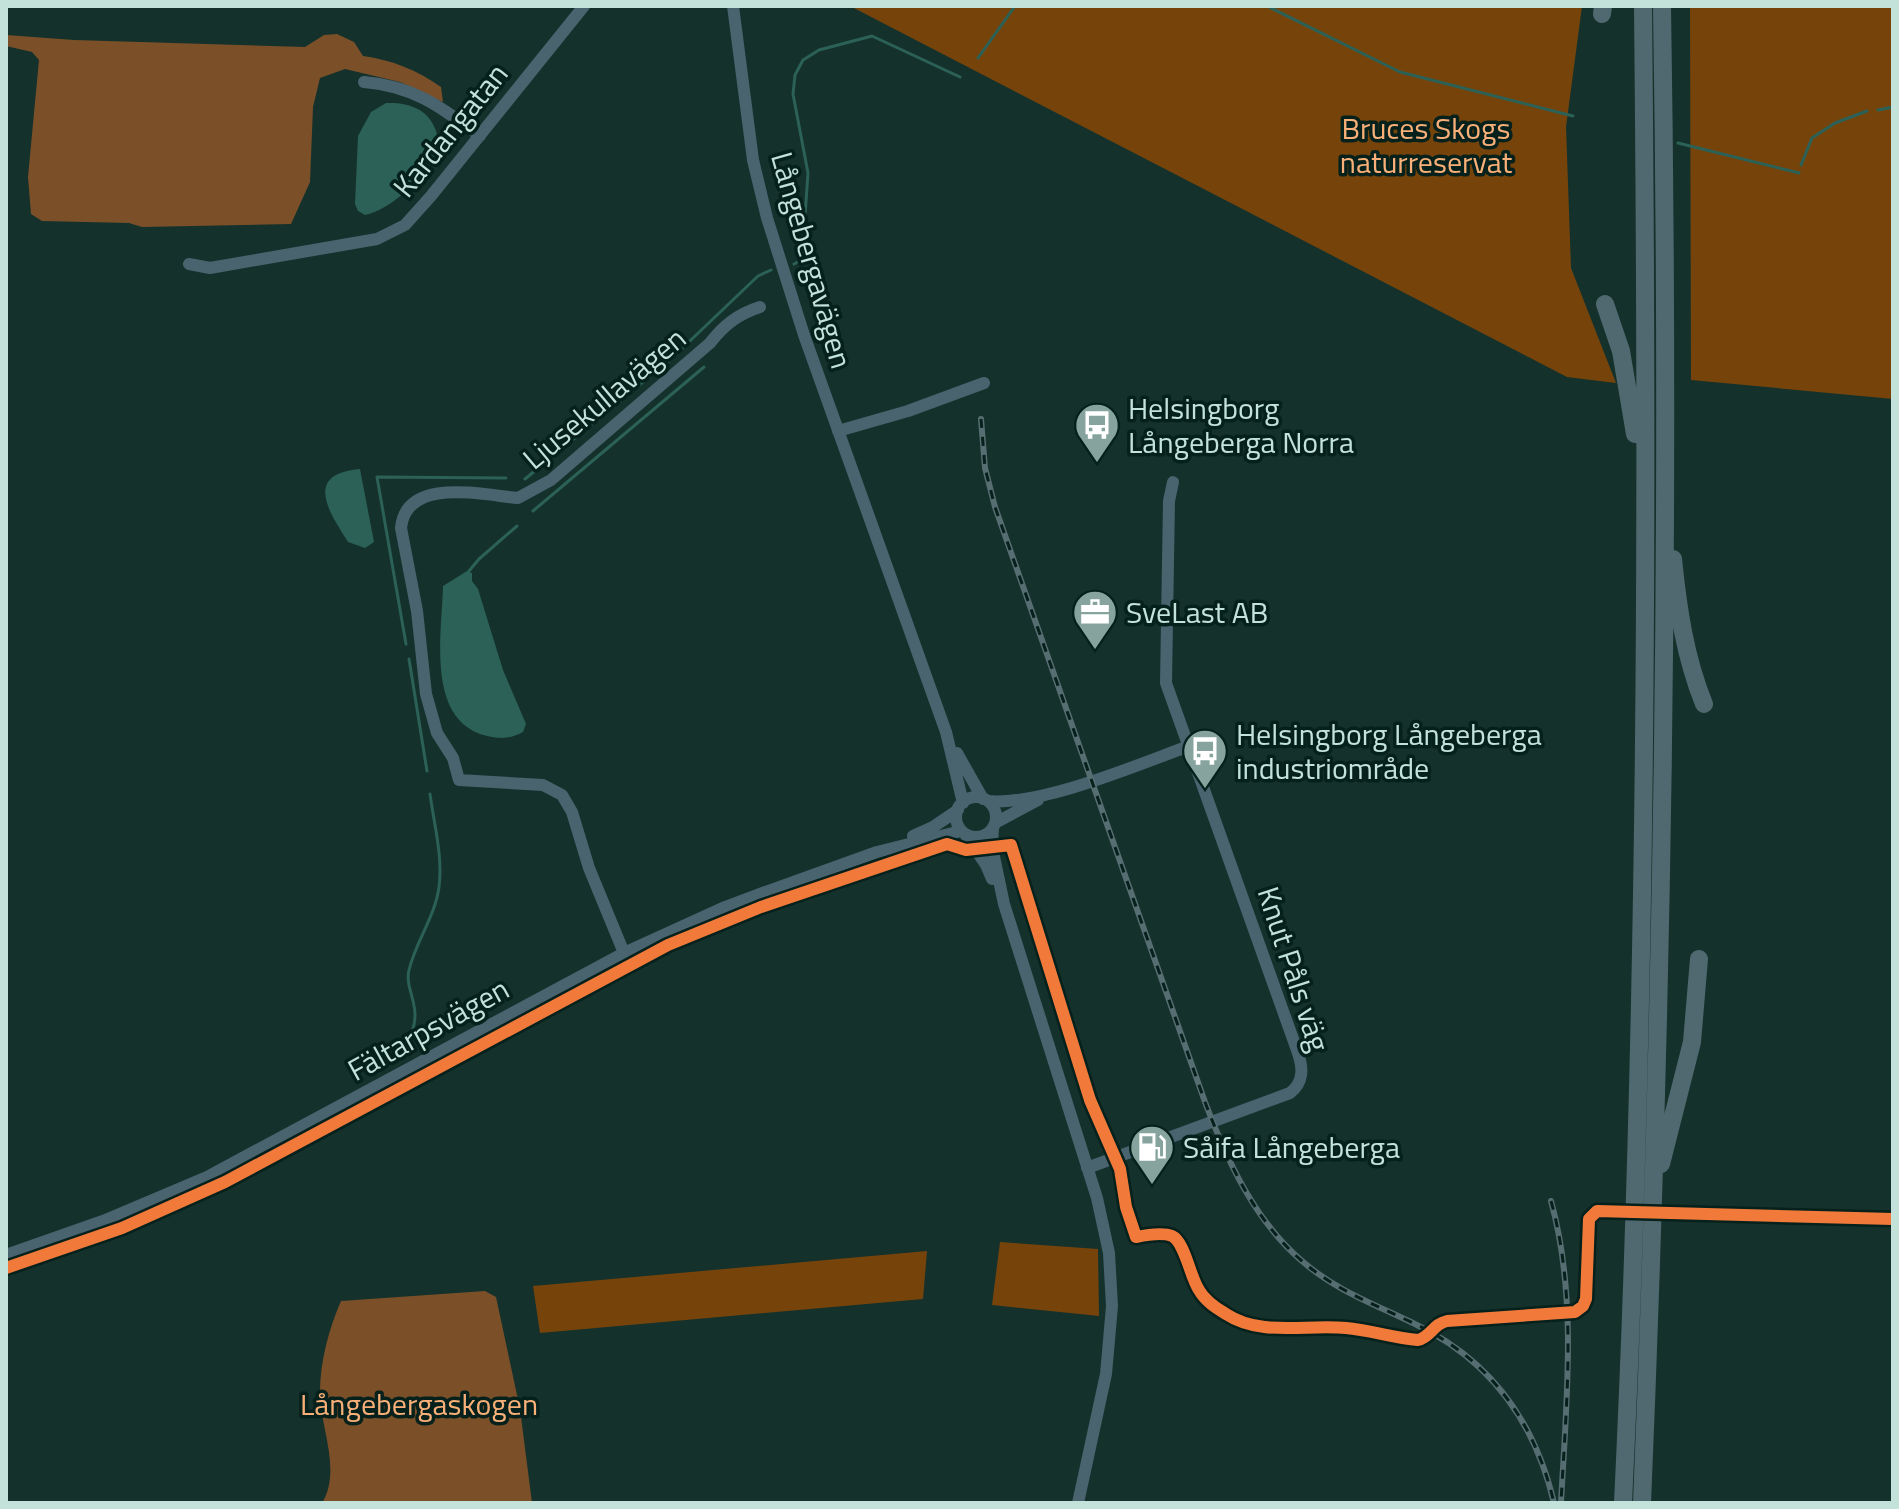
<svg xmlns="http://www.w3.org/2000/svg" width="1899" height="1509" font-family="'Titillium Web',sans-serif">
	<rect width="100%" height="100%" fill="#15312c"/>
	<path fill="#76440b" d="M850,6H1582L1566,127L1571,268L1616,383L1567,377Z
		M1690,6H1893V399L1691,380Z
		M1000,1242L1098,1249L1099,1316L992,1305Z
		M927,1251L923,1299L540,1333L533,1286Z"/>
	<path fill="#7b5029" d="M337,34L354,42L363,56C392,60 417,70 441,87L443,102L400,82L345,69L320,78L313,107L310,182L291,224L142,227L129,223L42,221L31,214L28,177L39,60L32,52L6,46V35L74,40L305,47L324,35Z
		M485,1291L496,1297L520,1409L532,1503H322C342,1470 320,1428 320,1392C320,1362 329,1328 341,1301Z"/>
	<path fill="#2b6156" d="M386,103C408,102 429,109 436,131C438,137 440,144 438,150C428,175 391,210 365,215L358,211L355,204L358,136L371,112Z
		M360,469L374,542L365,548L348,542C329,512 303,474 360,469Z
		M467,571L472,573V581L478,589L503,670L526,724L523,732C510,739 502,739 487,736C425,721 442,633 443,586Z"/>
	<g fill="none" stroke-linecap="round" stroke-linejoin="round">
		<path stroke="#2b6156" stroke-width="3" d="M1267,6L1400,72L1573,116
			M978,58L1015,6
			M1878,110L1893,107
			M1678,143L1799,173
			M1801,165L1812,138L1835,123L1867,111
			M794,264L807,257L805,216L808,173L793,94L795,75L803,60L819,50L872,36L960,77
			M525,479L672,358L758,276L771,270
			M533,511L704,367
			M469,571L479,559L517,526
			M406,644L377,477L506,478
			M409,659L427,771
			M408,1042C413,1030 417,1019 414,1006C412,993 406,983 409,970C416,941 435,917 439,887C443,857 434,824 430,794"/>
		<path stroke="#49636f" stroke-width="12" d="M733,6L753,160L767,218L804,335L946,732L963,803
			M364,82C414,86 441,107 480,136
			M189,264L210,268L377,239L405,225L431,196L584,6
			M838,431L908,411L984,383
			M957,753L983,799
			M956 817a20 20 0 1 1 40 0a20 20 0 1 1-40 0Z
			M988,801C1041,806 1137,765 1189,746
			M995,823L1038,800
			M993,828L992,847L1004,904L1097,1198L1109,1253L1112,1306L1106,1374L1078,1503
			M965,834L986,865L992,879
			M913,836L933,827L958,810
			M624,953L589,868L572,812L562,795L543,785L459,780L453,758L437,733L426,694L417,611L401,528C406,476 483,495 518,498L551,480L710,343C724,325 738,314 760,307
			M1087,1168L1290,1093C1304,1082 1303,1068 1298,1053L1166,683L1169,501L1173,482
			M6,1255L103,1221L207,1177L624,953L725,907L768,891L877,852L961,831"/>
		<path stroke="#506970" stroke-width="18" d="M1602,14L1603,6
			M1605,304L1621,351L1635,434
			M1673,559C1678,609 1685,657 1704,704
			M1661,1164L1692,1042L1699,959
			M1623,1503C1647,1005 1648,505 1643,6
			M1642,1503C1663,1005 1670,505 1662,6"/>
		<g stroke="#566d72" stroke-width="6">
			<path id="rail" d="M981,419L985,468L995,507L1205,1102C1227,1160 1254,1220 1302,1261C1335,1290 1374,1304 1413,1323C1490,1359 1535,1422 1554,1503
				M1551,1201C1578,1298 1566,1405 1561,1503"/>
		</g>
		<use href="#rail" stroke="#06211c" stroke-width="3" stroke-dasharray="9" stroke-linecap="butt"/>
		<g stroke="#06211c" stroke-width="17">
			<path id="cycleway" d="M6,1268L122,1228L225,1182L668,945L761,907L947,844L966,850L1011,845L1090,1100L1120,1169L1126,1207L1136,1237C1146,1235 1162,1232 1172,1236C1185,1242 1190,1277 1199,1290C1205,1301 1216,1308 1226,1314C1261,1337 1306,1324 1346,1328C1370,1330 1393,1338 1418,1340C1431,1337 1433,1324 1447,1321L1575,1312L1583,1306L1586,1299L1589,1219L1597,1211L1893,1219"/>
		</g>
		<use href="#cycleway" stroke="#f17a3a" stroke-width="12"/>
	</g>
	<defs>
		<g id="bus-pin" transform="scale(2.3)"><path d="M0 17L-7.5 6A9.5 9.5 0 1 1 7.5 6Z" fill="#86a49d" stroke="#06211c"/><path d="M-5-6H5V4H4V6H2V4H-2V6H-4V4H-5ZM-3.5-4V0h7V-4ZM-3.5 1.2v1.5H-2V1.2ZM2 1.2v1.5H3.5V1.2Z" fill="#fff"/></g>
		<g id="office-pin" transform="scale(2.3)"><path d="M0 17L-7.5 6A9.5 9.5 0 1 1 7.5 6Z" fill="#86a49d" stroke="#06211c"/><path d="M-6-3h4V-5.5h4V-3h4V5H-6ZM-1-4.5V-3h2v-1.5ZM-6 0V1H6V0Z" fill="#fff"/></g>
		<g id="fuel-pin" transform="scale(2.3)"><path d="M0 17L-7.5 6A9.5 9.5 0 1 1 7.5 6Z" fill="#86a49d" stroke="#06211c"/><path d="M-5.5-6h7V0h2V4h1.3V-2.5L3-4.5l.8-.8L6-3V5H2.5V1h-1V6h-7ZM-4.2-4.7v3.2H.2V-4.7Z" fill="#fff"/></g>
	</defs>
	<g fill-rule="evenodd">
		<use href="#bus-pin" x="1097" y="425"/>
		<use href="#office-pin" x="1095" y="612"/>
		<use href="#bus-pin" x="1205" y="751"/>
		<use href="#fuel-pin" x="1152" y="1147"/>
	</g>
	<g text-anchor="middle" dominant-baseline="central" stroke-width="7" stroke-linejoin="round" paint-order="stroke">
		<g font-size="30" fill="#f9b078" stroke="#06211c">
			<text x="1426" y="128">Bruces Skogs<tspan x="1426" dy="34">naturreservat</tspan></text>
			<text x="419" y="1404">Långebergaskogen</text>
		</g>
		<g font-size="30" fill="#c3e2da" stroke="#06211c">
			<text transform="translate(450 130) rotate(-51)">Kardangatan</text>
			<text transform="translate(812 260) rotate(74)">Långebergavägen</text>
			<text transform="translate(604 398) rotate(-40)">Ljusekullavägen</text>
			<text transform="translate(1294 969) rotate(72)">Knut Påls väg</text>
			<text transform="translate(428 1029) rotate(-29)">Fältarpsvägen</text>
		</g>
		<g font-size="30" fill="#c3e2da" stroke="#06211c" text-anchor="start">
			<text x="1128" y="408">Helsingborg<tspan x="1128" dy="34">Långeberga Norra</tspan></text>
			<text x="1126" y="612">SveLast AB</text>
			<text x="1236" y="734">Helsingborg Långeberga<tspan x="1236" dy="34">industriområde</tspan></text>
			<text x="1183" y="1147">Såifa Långeberga</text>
		</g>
	</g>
	<rect width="1899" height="1509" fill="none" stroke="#c3e2da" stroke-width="16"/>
</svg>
